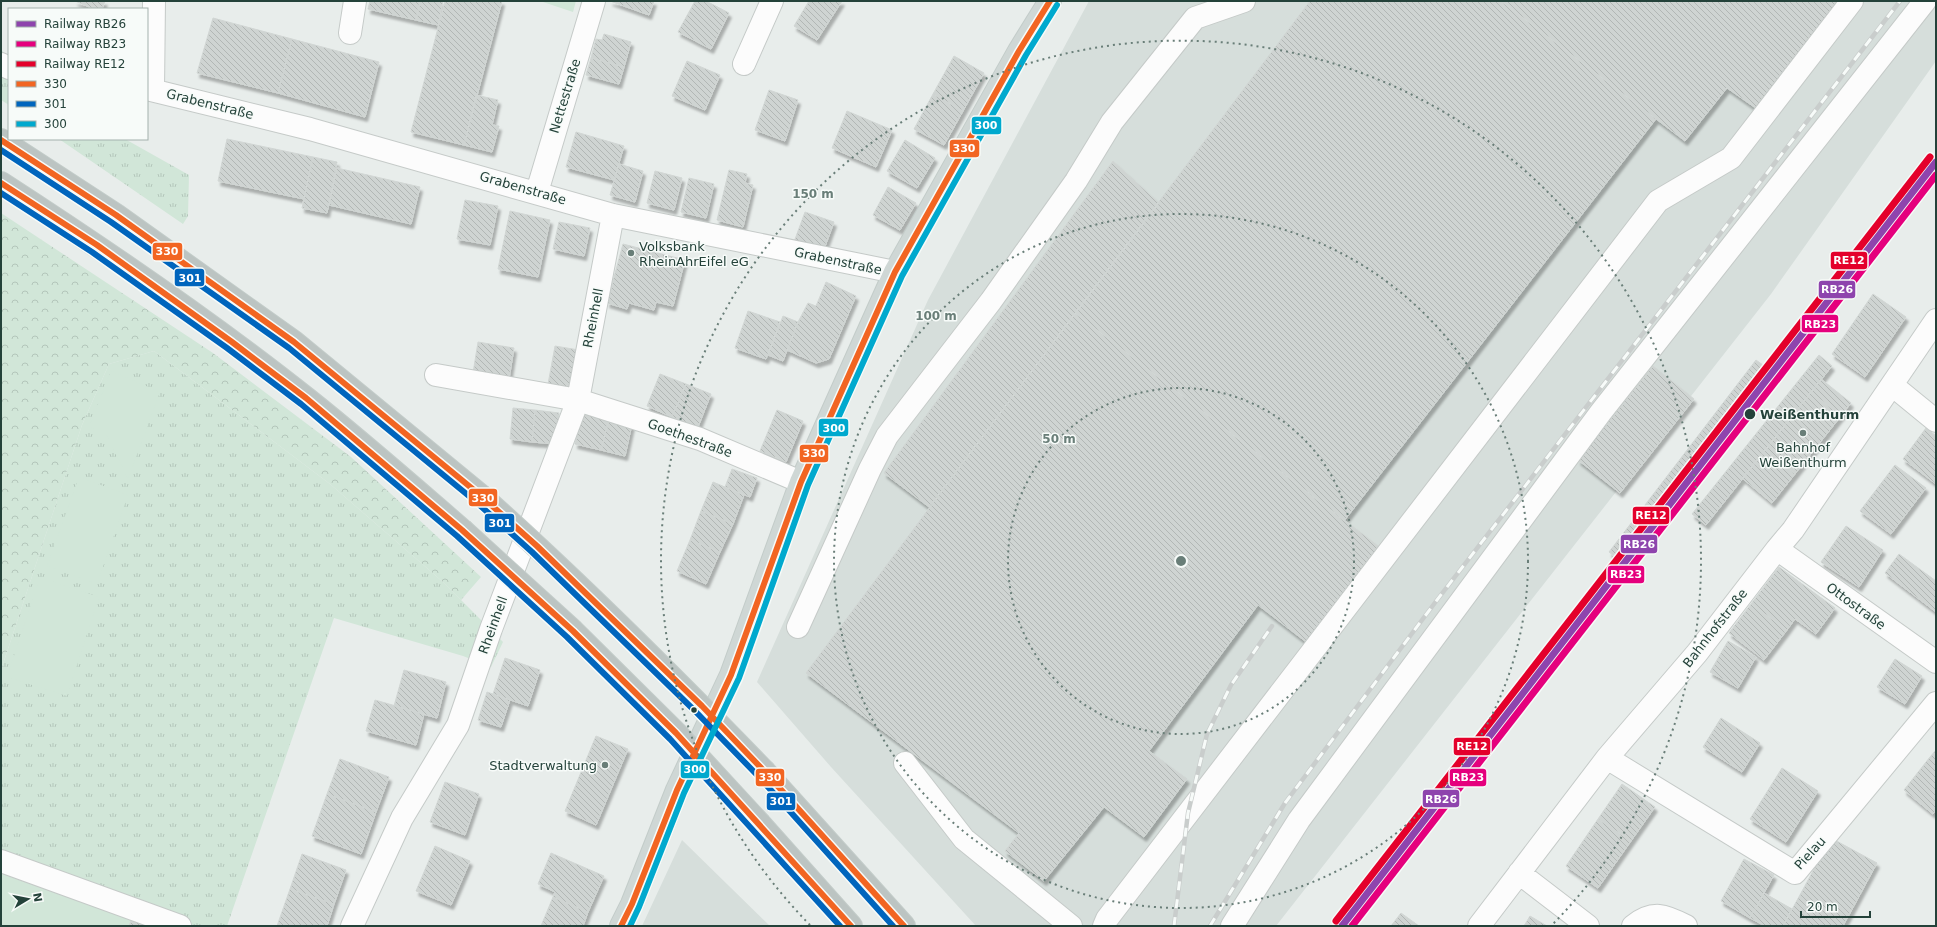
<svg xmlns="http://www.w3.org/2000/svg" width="1937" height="927" font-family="'DejaVu Sans',sans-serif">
	<defs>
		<pattern id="grass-tufts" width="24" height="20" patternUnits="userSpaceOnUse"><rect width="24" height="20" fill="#d1e6d8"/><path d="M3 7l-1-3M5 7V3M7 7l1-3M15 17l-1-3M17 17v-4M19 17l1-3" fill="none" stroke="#b3c6ba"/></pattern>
		<pattern id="forest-crowns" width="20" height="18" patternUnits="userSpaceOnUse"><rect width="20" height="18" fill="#d1e6d8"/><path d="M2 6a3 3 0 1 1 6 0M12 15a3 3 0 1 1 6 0" fill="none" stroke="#b3c6ba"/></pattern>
		<pattern id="building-back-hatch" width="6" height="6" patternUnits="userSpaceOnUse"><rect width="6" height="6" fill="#cfd4d2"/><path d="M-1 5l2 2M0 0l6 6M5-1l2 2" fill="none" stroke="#b2b7b5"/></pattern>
		<filter id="shadow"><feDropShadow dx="2.5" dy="4.5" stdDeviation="1" flood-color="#0004"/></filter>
	</defs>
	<rect width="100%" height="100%" fill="#e8edeb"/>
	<path fill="#d6dedb" d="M1089,1H1936V61L1771,294L1276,926H976L831,767L757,682L928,300Z
		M682,840L770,926H642Z"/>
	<path fill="url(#grass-tufts)" d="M1,49L9,60V105L1,100Z
		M59,139H125L189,175L188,216L183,224Z
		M154,351L330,484L443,582L503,642L491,667L463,656L334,618L227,926H158L1,874V670L82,425L109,364Z"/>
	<path fill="url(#forest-crowns)" d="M1,213L213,353L351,457L481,577L461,600L443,582L330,484L154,351L109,364L82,425L1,670Z"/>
	<path fill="#d1e6d8" d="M540,1H576L573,12Z
		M111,371L160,392L128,479L106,434L89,427Z
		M79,477L128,495L97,584L47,566Z
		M40,577L99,597L67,696L7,677Z
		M1,874L158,926H1Z"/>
	<path fill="url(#building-back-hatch)" stroke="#d1d6d4" filter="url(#shadow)" d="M75,1H105L102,9H94Z
		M370,1H420L416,20L368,9Z
		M420,1H443L438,25L416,20Z
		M445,1H502L464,145L411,132Z
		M610,1H654L649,15Z
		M695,1H706L729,13L711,49L678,32Z
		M809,1H842L817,40L794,26Z
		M1310,1H1501L1656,119L1344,521L1075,313Z
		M1501,1H1840L1757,109L1727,88L1685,141Z
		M213,18L292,39L278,93L197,73Z
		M604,34L631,42L624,67L591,58L596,39L602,40Z
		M292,39L379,62L365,117L278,93Z
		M954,56L984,73L963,111L933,94Z
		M591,58L624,67L619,84L586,75Z
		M687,61L720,75L705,110L672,96Z
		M769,90L798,100L785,141L755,130Z
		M933,94L963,111L944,145L914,129Z
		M476,95L498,100L492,125L499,126L492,152L464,145Z
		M847,111L892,130L876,167L832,148Z
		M576,132L624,146L614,180L566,167Z
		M227,139L313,157L304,199L218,181Z
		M905,140L935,158L917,188L887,171Z
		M313,157L337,162L327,213L302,208Z
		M1113,161L1159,203L929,507L884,473Z
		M619,164L643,171L635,202L610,195Z
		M337,168L420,187L411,224L329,205Z
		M729,170L747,174L745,183L753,185L743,227L717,220Z
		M655,171L682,178L674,210L647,203Z
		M689,178L714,184L706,218L681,212Z
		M888,187L916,203L900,230L873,215Z
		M465,200L498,206L490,245L457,239Z
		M510,211L550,220L538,277L498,269Z
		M805,212L834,222L823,252L794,242Z
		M559,222L590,228L584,256L553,249Z
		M623,244L685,260L673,306L656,302L654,310L629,303L627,309L607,303Z
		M826,282L856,296L829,359L816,363L787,350L798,322L808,303L816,306Z
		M1873,294L1906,317L1865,377L1832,354Z
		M748,311L780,322L766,359L735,348Z
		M1075,313L1382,549L1310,645L1258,605L1149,751L1187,779L1144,837L1104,807L1044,881L1005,851L1019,833L806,673Z
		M783,316L798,322L783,361L768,355Z
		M478,342L514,348L509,379L473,373Z
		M555,346L579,350L573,389L548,384Z
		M1819,355L1832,366L1706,525L1692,514Z
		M1756,360L1767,368L1619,560L1609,552Z
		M1653,366L1694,399L1620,493L1578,460Z
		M660,374L686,384L672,417L647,406Z
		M1821,379L1851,403L1841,416L1811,392Z
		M686,384L711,394L698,427L672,417Z
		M1811,392L1841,416L1795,474L1765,450Z
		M513,408L535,410L532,442L510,439Z
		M535,410L559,413L556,444L532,442Z
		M777,410L803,421L786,462L760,451Z
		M583,412L609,419L601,450L575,444Z
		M609,419L632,424L625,456L601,450Z
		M1926,428L1936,436V484L1903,459Z
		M1765,450L1795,474L1772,503L1742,478Z
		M1895,465L1926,488L1891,534L1860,511Z
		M732,469L757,478L750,497L725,487Z
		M713,482L744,495L733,524L701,511Z
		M701,511L733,524L720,552L690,540Z
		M1846,526L1883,550L1859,587L1821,562Z
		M690,540L720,552L706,584L677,571Z
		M1899,554L1936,581V612L1885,573Z
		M1779,567L1835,608L1816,634L1795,619L1787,630L1751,604Z
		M1751,604L1787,630L1764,660L1729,633Z
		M1728,641L1756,657L1738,688L1710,672Z
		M505,658L540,670L528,706L493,694Z
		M1895,659L1922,676L1905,704L1877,687Z
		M404,670L446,682L437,718L394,706Z
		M487,692L510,700L501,727L478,720Z
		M375,700L424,714L416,745L366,731Z
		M1721,718L1760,743L1742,772L1703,747Z
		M596,736L628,749L596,825L565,811Z
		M1936,750V762L1930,757Z
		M1930,757L1936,762V810L1933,814L1904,790Z
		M340,759L389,777L376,812L327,794Z
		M1782,768L1818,791L1786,842L1750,819Z
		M445,782L479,794L465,835L430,822Z
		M1622,784L1655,807L1631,841L1598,819Z
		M327,794L376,812L361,854L312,836Z
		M1598,819L1631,841L1598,888L1566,866Z
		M1831,838L1877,863L1843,926H1783Z
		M435,846L470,861L451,905L416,891Z
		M551,853L604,876L588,912L553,897L555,892L538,884Z
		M302,854L346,870L334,904L290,889Z
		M1744,859L1774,875L1750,918L1721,901Z
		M290,889L334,904L327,926H277Z
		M1764,893L1792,909L1783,926H1765L1750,918Z
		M553,897L588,912L583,926H541Z
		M1401,913L1419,926H1391Z
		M1530,916L1547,926H1524Z
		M132,918L158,926H129Z"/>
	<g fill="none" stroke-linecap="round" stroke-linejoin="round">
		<g stroke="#c5cac8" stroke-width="24">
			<path id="minor" d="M350,33L355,1
				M1,64L9,68
				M744,64L772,1
				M147,89L310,129L613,215L895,272
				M153,90L154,1
				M537,192L594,1
				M436,375L578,400L700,439L801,482
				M1892,385L1936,421
				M1777,549L1936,662
				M798,627L870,469L887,436L991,301L1076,181L1112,122L1195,18L1244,1
				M1607,758L1795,873L1936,703
				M905,763L964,839L1071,926
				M1,861L180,926
				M1519,873L1588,926
				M352,926L402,818L458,725L491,629L578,400L613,215
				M1104,926L1107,919L1658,201L1731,158L1852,1
				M1232,926L1299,820L1601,412L1925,1
				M1479,926L1607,758L1697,653L1777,549L1793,530L1936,320
				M1633,926C1653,910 1665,915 1686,926"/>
		</g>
		<g stroke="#c3ccc9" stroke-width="24">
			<path id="major" d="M621,926L632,904L677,790L731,675L801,482L895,272L1019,51L1050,1"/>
		</g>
		<g stroke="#c3ccc9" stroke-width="24">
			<path id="highway" d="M1,140L116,215L294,342L480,495
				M1,183C106,251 209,321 307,399C360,441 411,486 462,530
				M765,772L904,926
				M760,824L851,926"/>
		</g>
		<use href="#minor" stroke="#fcfcfc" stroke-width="22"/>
		<use href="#major" stroke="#cfd7d5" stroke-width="22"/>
		<use href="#highway" stroke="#bcc4c2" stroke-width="22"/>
		<g stroke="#c9cdcc" stroke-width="4.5">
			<path id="rail" d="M1174,926L1188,813L1207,734L1231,685L1272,626
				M1210,926L1285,803L1437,600L1900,1"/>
		</g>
		<use href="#rail" stroke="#f7fbf9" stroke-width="3" stroke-dasharray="9" stroke-linecap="butt"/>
		<g stroke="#c3ccc9" stroke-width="24" stroke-linecap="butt">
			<path id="highway-bridge" d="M480,495C579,583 673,677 765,772
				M462,530L573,631L676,733L760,824"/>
		</g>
		<use href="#highway-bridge" stroke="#bcc4c2" stroke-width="22"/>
		<g stroke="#f7fbf9" stroke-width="9">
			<path id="bus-1" d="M1,140L116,215L294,342L480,495L537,546L702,706L765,772L904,926
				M1,183L97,245L232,342L306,398L462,530L573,631L676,733L851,926
				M621,926L632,904L677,790L731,675L801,482L895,272L1019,51L1050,1"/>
		</g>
		<g stroke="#f7fbf9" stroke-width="9">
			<path id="bus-2" d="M1,150L111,222L289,348L475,501L532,552L696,712L759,777L893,926
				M1,193L92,252L227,348L301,404L457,536L567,637L670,739L840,926"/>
		</g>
		<g stroke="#f7fbf9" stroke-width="9">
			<path id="bus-3" d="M630,926L639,907L684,793L739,678L808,485L902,276L1026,55L1057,5"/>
		</g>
		<use href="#bus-1" stroke="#f26522" stroke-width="6"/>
		<use href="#bus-2" stroke="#0065bd" stroke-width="6"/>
		<use href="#bus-3" stroke="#00a9ce" stroke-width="6"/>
		<g stroke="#f7fbf9" stroke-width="10">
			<path id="rail-1" d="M1342,926L1936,162"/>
		</g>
		<g stroke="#f7fbf9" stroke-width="10">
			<path id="rail-2" d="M1352,926L1936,175"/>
		</g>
		<g stroke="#f7fbf9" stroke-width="10">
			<path id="rail-3" d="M1336,921L1930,157"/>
		</g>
		<use href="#rail-1" stroke="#8e44ad" stroke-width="7"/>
		<use href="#rail-2" stroke="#e5007d" stroke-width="7"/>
		<use href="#rail-3" stroke="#e4002b" stroke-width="7"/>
	</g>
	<g fill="none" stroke="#697e78" stroke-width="2" stroke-dasharray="2 4">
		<circle cx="1181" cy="561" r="173"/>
		<circle cx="1181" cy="561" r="347"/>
		<path d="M810 925A520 520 0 1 1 1552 925"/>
	</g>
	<g fill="#697e78" stroke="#f7fbf9" stroke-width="1.5">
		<circle cx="631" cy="253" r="4"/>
		<circle cx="1803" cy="433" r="4"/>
		<circle cx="605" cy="765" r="4"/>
	</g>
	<g fill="#24423a" stroke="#f7fbf9" stroke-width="1.5">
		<circle cx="1750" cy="414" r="6"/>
		<circle cx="694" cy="710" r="3.5"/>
	</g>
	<g text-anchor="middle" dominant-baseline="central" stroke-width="3" stroke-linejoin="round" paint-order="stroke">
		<g font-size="13" fill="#24423a" stroke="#f7fbf9">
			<text transform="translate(565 96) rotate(-73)">Nettestraße</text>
			<text transform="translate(210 104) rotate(14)">Grabenstraße</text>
			<text transform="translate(523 188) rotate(16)">Grabenstraße</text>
			<text transform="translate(838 261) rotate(12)">Grabenstraße</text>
			<text transform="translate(593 318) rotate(-79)">Rheinhell</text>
			<text transform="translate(690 438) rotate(20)">Goethestraße</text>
			<text transform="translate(1856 606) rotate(36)">Ottostraße</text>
			<text transform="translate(493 625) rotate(-70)">Rheinhell</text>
			<text transform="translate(1715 628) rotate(-52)">Bahnhofstraße</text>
			<text transform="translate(1810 853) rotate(-48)">Pielau</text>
		</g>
		<g font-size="13" fill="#24423a" stroke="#f7fbf9" text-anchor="start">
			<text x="639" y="246">Volksbank<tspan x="639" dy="15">RheinAhrEifel eG</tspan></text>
			<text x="1803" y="447" text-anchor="middle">Bahnhof<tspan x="1803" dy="15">Weißenthurm</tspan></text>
			<text x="597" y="765" text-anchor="end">Stadtverwaltung</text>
		</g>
		<g font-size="13" font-weight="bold" fill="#24423a" stroke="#f7fbf9" text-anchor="start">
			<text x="1760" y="414">Weißenthurm</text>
		</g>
	</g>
	<circle cx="1181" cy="561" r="6" fill="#697e78" stroke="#f7fbf9" stroke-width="2"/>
	<g font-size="12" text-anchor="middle" font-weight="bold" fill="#697e78" stroke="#f7fbf9" stroke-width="3" stroke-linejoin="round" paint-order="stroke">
		<text x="813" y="198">150 m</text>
		<text x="936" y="320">100 m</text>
		<text x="1059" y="443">50 m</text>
	</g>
	<g stroke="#f7fbf9" stroke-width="1.5">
		<rect x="971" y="116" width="31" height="19" rx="4" fill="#00a9ce"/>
		<rect x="949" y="139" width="31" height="19" rx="4" fill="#f26522"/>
		<rect x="152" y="242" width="31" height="19" rx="4" fill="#f26522"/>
		<rect x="1830" y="251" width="38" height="19" rx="4" fill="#e4002b"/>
		<rect x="174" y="268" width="31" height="19" rx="4" fill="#0065bd"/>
		<rect x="1818" y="280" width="38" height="19" rx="4" fill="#8e44ad"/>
		<rect x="1801" y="314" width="38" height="19" rx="4" fill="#e5007d"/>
		<rect x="818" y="418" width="31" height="19" rx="4" fill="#00a9ce"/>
		<rect x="799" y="444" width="30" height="19" rx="4" fill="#f26522"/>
		<rect x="468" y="488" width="30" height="19" rx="4" fill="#f26522"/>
		<rect x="1632" y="506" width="38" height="19" rx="4" fill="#e4002b"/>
		<rect x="484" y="513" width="31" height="20" rx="4" fill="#0065bd"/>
		<rect x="1620" y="534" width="38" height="20" rx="4" fill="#8e44ad"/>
		<rect x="1607" y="565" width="38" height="19" rx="4" fill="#e5007d"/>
		<rect x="1453" y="737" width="38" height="19" rx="4" fill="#e4002b"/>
		<rect x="680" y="760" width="30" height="19" rx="4" fill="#00a9ce"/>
		<rect x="1449" y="768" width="38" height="19" rx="4" fill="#e5007d"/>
		<rect x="755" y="768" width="30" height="19" rx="4" fill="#f26522"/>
		<rect x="1422" y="789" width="38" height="19" rx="4" fill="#8e44ad"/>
		<rect x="766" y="792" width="30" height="19" rx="4" fill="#0065bd"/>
	</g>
	<g font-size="11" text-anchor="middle" font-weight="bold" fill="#fff">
		<text x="986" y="129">300</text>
		<text x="964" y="152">330</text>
		<text x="167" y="255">330</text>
		<text x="1849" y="264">RE12</text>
		<text x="190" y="282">301</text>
		<text x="1837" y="293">RB26</text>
		<text x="1820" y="328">RB23</text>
		<text x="834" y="432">300</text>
		<text x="814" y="457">330</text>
		<text x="483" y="502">330</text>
		<text x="1651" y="519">RE12</text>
		<text x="500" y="527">301</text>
		<text x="1639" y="548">RB26</text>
		<text x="1626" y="578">RB23</text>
		<text x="1472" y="750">RE12</text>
		<text x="695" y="773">300</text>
		<text x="1468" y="781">RB23</text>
		<text x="770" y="781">330</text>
		<text x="1441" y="803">RB26</text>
		<text x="781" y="805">301</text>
	</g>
	<rect width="1937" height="927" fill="none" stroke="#24423a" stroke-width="4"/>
	<rect x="8" y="8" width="140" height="132" fill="#f7fbf9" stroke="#a3b1ad"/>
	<rect x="16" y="21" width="20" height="6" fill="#8e44ad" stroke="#a3b1ad"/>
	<text x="44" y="28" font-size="12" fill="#24423a">Railway RB26</text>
	<rect x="16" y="41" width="20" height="6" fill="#e5007d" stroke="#a3b1ad"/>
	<text x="44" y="48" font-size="12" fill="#24423a">Railway RB23</text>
	<rect x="16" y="61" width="20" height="6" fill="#e4002b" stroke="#a3b1ad"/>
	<text x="44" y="68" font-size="12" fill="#24423a">Railway RE12</text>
	<rect x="16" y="81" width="20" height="6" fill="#f26522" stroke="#a3b1ad"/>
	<text x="44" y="88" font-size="12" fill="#24423a">330</text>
	<rect x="16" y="101" width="20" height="6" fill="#0065bd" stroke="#a3b1ad"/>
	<text x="44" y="108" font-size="12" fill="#24423a">301</text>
	<rect x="16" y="121" width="20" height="6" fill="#00a9ce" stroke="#a3b1ad"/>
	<text x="44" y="128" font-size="12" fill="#24423a">300</text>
	<g transform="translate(28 899) rotate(80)" stroke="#f7fbf9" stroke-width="3" paint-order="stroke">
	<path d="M0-3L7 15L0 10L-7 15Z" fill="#24423a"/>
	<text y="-6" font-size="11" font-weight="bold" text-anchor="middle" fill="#24423a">N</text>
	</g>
	<path d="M1801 911v6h69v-6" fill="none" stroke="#24423a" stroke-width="2"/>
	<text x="1807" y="911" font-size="12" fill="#24423a" stroke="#f7fbf9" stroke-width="3" paint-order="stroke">20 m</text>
</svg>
